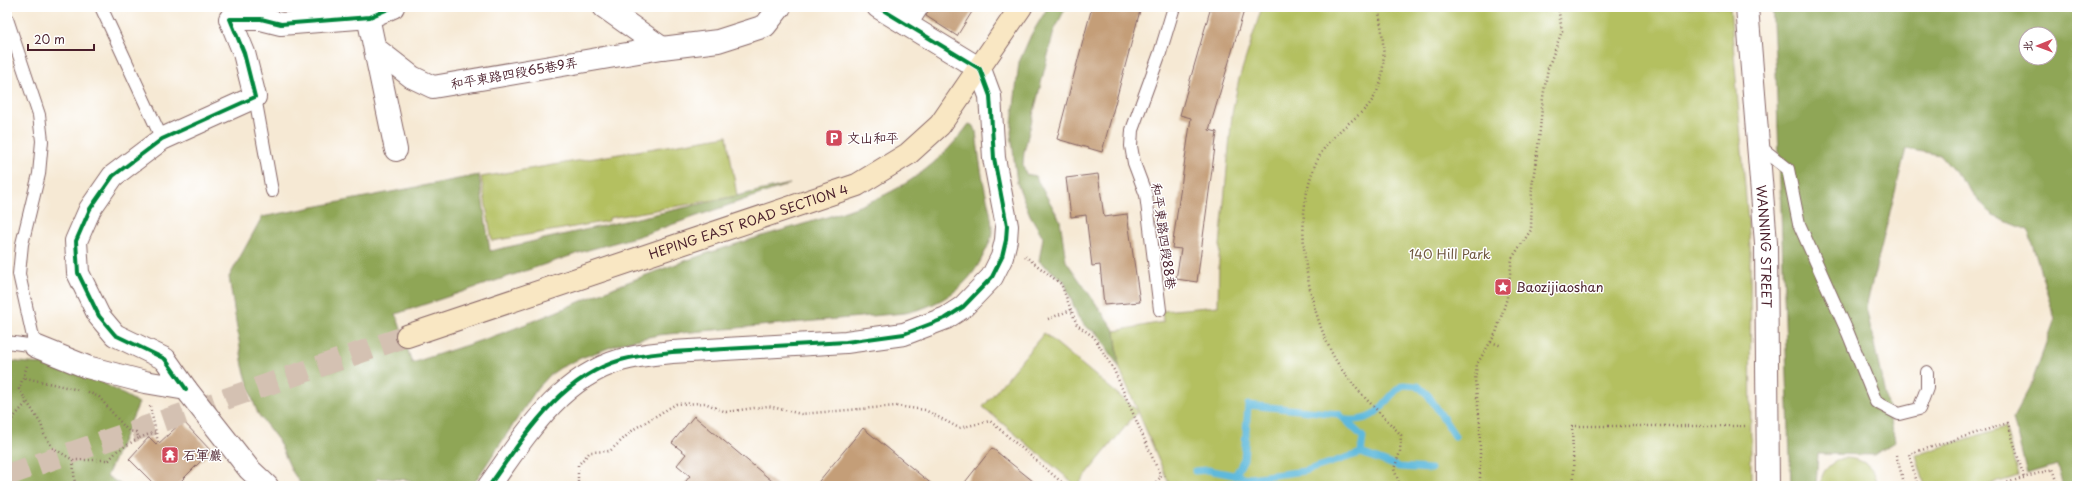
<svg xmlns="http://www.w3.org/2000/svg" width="2084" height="493" font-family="'Playpen Sans','LXGW WenKai TC',sans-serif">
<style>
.green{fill:#b4c061;stroke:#7f7046}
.forest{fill:#8fa657;stroke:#6c6241;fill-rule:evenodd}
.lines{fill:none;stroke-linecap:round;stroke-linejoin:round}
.stream{stroke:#5eb9dc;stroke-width:7}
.building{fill:#c49e78}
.secondary-tunnel{stroke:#d4c1b2;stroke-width:22;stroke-dasharray:22 11;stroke-linecap:butt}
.lane-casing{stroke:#866666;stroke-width:14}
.street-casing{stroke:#866666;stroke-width:24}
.secondary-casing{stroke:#866666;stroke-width:24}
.path{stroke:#866666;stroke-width:2.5;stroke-dasharray:1 3;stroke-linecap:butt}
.lane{stroke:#fff;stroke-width:12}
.street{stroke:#fff;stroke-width:22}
.secondary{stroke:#f9e7c3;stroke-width:22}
.cycleway-casing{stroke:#fff;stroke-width:6}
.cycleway{stroke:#00873e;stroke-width:4}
.labels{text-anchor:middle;stroke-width:3;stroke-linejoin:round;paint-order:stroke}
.street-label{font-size:13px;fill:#4a1f2b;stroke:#fff}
.poi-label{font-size:13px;fill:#4a1f2b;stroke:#fff;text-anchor:start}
.park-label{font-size:13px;fill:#6f573e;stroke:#fff}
</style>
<rect width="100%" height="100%" fill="#fff"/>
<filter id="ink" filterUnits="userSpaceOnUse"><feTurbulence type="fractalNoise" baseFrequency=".025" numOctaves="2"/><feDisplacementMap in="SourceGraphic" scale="8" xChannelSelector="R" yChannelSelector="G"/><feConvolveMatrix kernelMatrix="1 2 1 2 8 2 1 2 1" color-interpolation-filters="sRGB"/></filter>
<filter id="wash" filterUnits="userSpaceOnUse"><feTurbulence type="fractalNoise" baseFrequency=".012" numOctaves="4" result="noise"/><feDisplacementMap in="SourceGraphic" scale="16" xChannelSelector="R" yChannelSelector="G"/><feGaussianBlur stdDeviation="0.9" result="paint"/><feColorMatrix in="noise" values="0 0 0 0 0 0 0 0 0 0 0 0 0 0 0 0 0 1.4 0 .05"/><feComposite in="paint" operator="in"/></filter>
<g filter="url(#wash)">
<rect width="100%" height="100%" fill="#f6e9d4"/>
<g class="green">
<polygon points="1262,7 1730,7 1750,246 1751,486 1170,486 1119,367 1115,331 1163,322 1162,311 1218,306 1219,257 1232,114 1239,79"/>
<polygon points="727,136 737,196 609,218 609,221 492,241 481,177"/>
<polygon points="1044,333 1138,411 1077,486 983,407"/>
<polygon points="2005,427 2019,476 1985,486 1925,486 1916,455"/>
<path d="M 1843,458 C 1861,458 1877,466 1877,486 L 1821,486 C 1820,471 1830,463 1843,458 Z"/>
</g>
<g class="forest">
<polygon points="1048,7 1066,7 1054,31 1024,152 1023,165 1026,174 1035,176 1060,220 1066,261 1115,331 1119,367 1098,334 1086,327 1078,317 1064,281 1039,261 1043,237 1030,215 1017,183 1011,133 1019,62 1031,35"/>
<path d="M 1772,7 L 2044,7 L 2046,11 L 2058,7 L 2077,7 L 2077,486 L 2063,486 L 2057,465 L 2027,474 L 2013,418 L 2032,382 L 2055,319 L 2028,230 L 1993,216 L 1940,155 L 1906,149 L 1866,307 L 1895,441 L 1875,455 L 1818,454 L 1816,486 L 1791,486 L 1776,74 ZM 2026,34 L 2050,34 L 2050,58 L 2026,58 Z"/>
<path d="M 969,124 L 974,126 L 976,131 C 978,149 980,167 984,185 C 987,200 992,215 992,230 C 992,240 987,248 983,256 C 968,288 939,306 905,313 L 658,335 L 625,342 L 581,358 L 560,368 L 550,375 L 537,389 L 472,486 L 423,486 L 409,480 L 378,478 L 372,486 L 302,486 L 292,471 L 278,440 L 258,414 L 252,398 L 243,366 L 229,277 L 262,217 L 479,175 L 490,251 L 790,184 L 639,236 L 588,250 L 396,314 L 412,363 C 450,350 489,339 526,324 C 567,308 607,289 649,274 C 688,259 729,246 769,234 C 851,210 915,197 969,124 Z"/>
<polygon points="7,361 75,367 139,403 107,476 123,486 7,486"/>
</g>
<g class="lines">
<g class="stream">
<path d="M 1347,420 C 1382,422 1380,401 1403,385 L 1418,386 L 1428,395 L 1455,436"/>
<polyline points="1361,453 1399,467 1431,469"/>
<polyline points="1195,471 1208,470 1249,478 1305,471 1361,453 1363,437 1339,414 1248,405 1244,459 1235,476"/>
</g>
</g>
<g id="blocks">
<g class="building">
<polygon points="929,7 975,7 957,36 926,16"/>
<polygon points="1092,7 1141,7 1102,152 1057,139"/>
<polygon points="1211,7 1245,7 1209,130 1217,132 1197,282 1176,279 1181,249 1172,248 1191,118 1180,115"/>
<polygon points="1098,174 1104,217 1127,214 1140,302 1104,305 1100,265 1092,266 1086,215 1071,217 1066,178"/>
<polygon points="694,416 778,486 682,486 690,476 677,465 686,454 672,443"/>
<polygon points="183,421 211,451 176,486 156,486 129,459 149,437 157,445"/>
<polygon points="863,428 934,486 815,486"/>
<polygon points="992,448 1039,486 962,486"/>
</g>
</g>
</g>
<g filter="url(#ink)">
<use href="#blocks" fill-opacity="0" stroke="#866666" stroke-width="1"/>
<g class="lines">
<polyline class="secondary-tunnel" points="7,475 407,336"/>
<defs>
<g id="lane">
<polyline points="101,7 162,139"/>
<polyline points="7,19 39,115 42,141 39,174 22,244 19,274 35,346 7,342"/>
<polyline points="255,97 272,191"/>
<polyline points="1759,146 1788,169 1799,224 1848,333 1876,402 1899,414 1919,409 1927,388 1927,372"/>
<polyline points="1160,310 1146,195 1134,163 1131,146 1132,130 1160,53 1174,7"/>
</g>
<g id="street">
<polyline points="366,7 396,150"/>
<polyline points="604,7 662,48"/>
<path id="s1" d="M 1747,7 L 1766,243 L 1768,486"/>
<polyline points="906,24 917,7"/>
<polyline points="376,49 412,77 433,87 662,48 718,41 765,26 780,7"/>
<polyline points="35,346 87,367 145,382 186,389 249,469 267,486"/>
<polyline points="186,389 165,359 115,335 99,316 78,273 76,241 90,209 113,176 162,139 255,97 244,53 230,19 261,19 281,24 370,17 393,7"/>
<path d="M 489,486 C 524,437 559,378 621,360 C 638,355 655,354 672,352 L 846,342 L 904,334 L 946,318 L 963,307 L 992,277 L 1002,257 L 1006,240 L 1007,226 L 994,158 L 990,96 L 980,69 L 878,7"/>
</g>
<g id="secondary">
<path id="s2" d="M 407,336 L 857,185 L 908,154 L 940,125 L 1021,7"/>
</g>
</defs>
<use href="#lane" class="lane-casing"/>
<use href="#street" class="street-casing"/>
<use href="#secondary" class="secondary-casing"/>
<g class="path">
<path d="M 1378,7 C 1384,40 1391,85 1364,110 C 1349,124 1334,133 1323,150 C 1288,205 1305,302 1334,357 C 1350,386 1378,410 1401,435 L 1400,452 L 1394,469 L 1400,486"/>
<polyline points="1025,256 1061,284 1077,325 1094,337 1114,370 1161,477 1152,486"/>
<polyline points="1048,319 1071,310"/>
<polyline points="1491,342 1502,346"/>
<polyline points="27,366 19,389 41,424 44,434 53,448 73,460 109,460 117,451 139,438"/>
<polyline points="24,374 26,378 79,390"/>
<polyline points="88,392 99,397 128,431 136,432 139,438 155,432"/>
<polyline points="150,406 158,442"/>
<polyline points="7,425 27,402"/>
<polyline points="1896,455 1905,486"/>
<polyline points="73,460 75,486"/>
<polyline points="1161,477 1165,475"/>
<polyline points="578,486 578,465 590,452 610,451 634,429 676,404 705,403 726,412 768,406 801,414 896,406 925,410 959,428 990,421 1066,486"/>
<polyline points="1480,486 1480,424 1475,380 1477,364 1496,333 1507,298 1512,258 1531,230 1532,186 1539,140 1543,97 1548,68 1562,31 1558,7"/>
<polyline points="1574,486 1572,426 1745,426"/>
<polyline points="1918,486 1909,454 2008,423 2024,478"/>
<polyline points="1996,486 2053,469 2059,486"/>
</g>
<use href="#lane" class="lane"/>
<use href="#street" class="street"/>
<use href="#secondary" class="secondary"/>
<defs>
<g id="cycleway">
<polyline points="186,389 165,359 115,335 99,316 78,273 76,241 90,209 113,176 162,139 255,97 244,53 230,19 261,19 281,24 370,17 393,7"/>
<path d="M 489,486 C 524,437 559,378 621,360 C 638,355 655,354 672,352 L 846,342 L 904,334 L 946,318 L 963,307 L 992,277 L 1002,257 L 1006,240 L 1007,226 L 994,158 L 990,96 L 980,69 L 878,7"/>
</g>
</defs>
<use href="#cycleway" class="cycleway-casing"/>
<use href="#cycleway" class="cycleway"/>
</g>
</g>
<defs>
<symbol id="parking-square" viewBox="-11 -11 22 22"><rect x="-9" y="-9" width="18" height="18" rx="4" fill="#d1495b" stroke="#fff"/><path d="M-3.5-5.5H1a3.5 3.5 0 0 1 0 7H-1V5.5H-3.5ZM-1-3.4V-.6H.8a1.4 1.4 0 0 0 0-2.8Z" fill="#fff"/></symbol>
<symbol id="sight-square" viewBox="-11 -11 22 22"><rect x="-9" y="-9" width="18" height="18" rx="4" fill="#d1495b" stroke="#fff"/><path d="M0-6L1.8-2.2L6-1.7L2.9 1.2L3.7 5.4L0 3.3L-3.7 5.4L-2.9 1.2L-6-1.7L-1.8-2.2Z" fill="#fff"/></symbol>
<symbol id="temple-square" viewBox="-11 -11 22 22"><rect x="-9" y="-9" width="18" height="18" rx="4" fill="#d1495b" stroke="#fff"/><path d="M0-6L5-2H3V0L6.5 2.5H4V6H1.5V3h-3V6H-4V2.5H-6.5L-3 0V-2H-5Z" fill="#fff"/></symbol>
</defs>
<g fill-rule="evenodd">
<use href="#parking-square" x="824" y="128" width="20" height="20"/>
<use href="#sight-square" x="1493" y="277" width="20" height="20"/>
<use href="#temple-square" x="160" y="445" width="20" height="20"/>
</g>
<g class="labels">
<g class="street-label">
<text transform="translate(514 73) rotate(-10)" y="5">和平東路四段65巷9弄</text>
<text dy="5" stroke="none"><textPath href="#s2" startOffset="360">HEPING EAST ROAD SECTION 4</textPath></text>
<text transform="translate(1164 236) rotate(82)" y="5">和平東路四段88巷</text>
<text dy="5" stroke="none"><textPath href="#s1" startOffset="240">WANNING STREET</textPath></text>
</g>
<g class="poi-label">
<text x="847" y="143">文山和平</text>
<text x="1516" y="292">Baozijiaoshan</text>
<text x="183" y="460">石軍巖</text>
</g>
<g class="park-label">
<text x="1450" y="259">140 Hill Park</text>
</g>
</g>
<rect width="2084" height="493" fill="none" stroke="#fff" stroke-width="24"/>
<g transform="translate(2038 46) rotate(269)"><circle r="19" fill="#ffffff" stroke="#b7a5aa"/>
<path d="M0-3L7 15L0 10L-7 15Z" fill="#d1495b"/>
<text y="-6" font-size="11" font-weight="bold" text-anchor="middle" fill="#4a1f2b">北</text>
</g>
<path d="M28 44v6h66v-6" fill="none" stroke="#4a1f2b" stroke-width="2"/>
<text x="34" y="44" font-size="12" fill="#4a1f2b" stroke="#ffffff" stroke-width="3" paint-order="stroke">20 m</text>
</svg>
